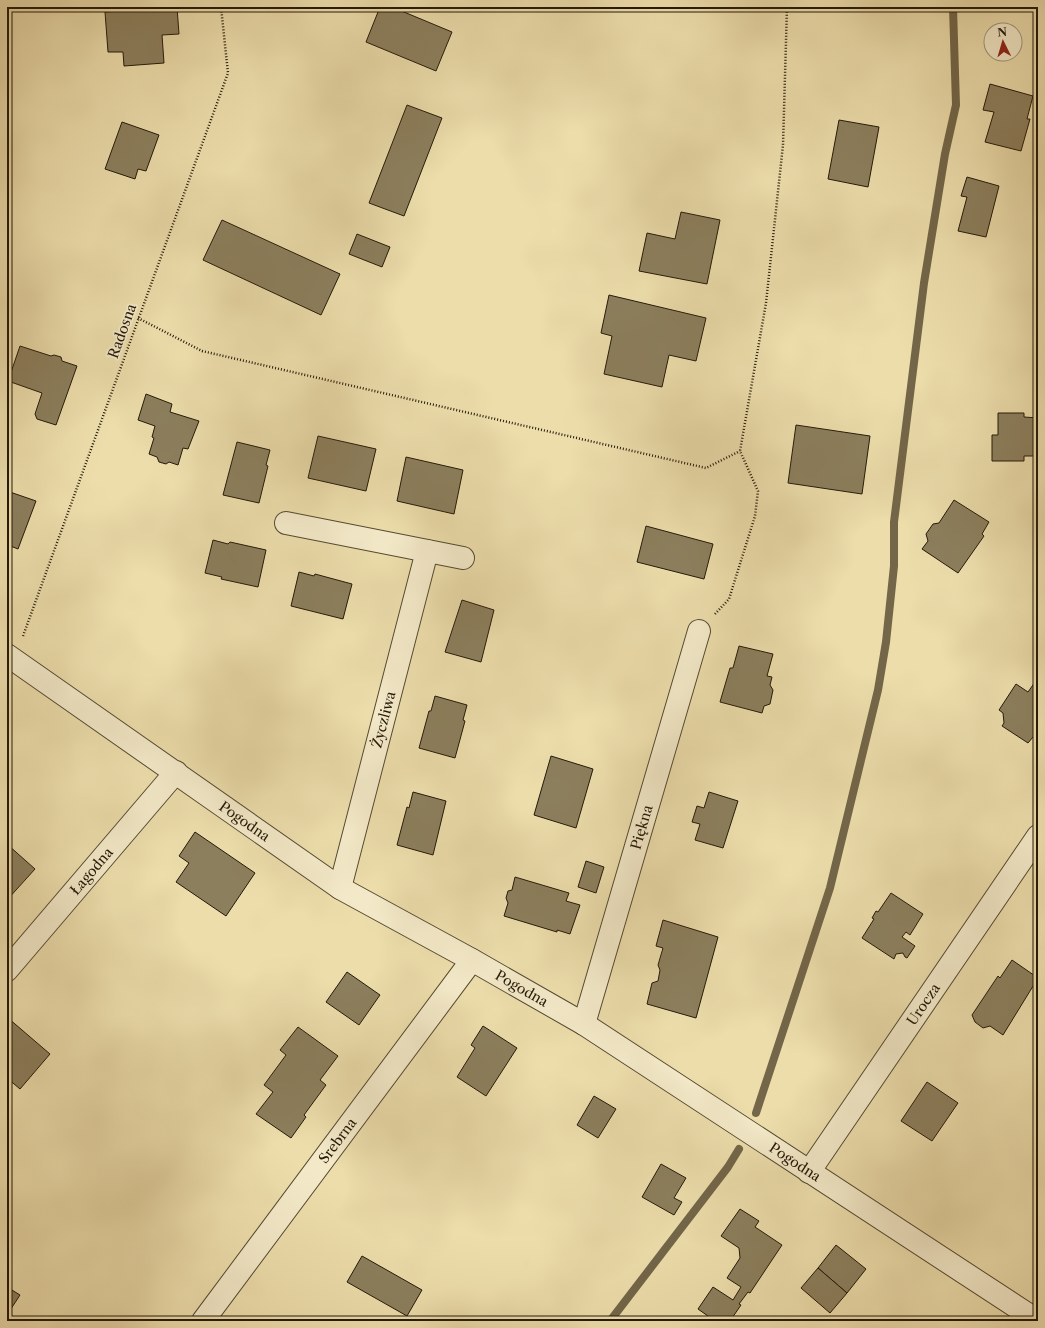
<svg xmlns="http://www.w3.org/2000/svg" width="1045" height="1328" font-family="'Libre Caslon Text',serif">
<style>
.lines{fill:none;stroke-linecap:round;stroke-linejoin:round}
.stream{stroke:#736649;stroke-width:8}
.building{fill:#8c7f5d;stroke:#241909}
.minor-casing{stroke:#564a32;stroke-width:24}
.path{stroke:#241909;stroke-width:2.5;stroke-dasharray:1 2;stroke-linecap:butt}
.minor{stroke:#f3e9c8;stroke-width:22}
.labels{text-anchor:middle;stroke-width:3.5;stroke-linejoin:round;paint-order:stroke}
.street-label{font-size:14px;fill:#241909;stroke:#f3e9c8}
</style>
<rect width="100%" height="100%" fill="#ecddab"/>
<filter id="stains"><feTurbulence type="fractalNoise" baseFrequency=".005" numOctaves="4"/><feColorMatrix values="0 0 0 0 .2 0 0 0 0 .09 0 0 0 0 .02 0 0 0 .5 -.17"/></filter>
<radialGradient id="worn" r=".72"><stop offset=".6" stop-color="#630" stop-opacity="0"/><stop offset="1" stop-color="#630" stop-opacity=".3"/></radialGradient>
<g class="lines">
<g class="stream">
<polyline points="756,1113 830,888 878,690 886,642 894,566 894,522 924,283 945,154 956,105 953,7"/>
<polyline points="610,1321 728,1167 739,1149"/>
</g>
</g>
<g class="building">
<polygon points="177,7 179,34 162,35 164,63 124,66 123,52 108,52 105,12"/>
<polygon points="380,7 392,7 452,32 436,71 366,42"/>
<polygon points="990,84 1033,96 1027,119 1030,119 1021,151 985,142 994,112 983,110"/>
<polygon points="407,105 442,118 404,216 369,203"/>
<polygon points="839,120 879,127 868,187 828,179"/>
<polygon points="122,122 159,135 146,171 138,169 135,179 105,169"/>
<polygon points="967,177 999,186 986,237 958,231 967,197 961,196"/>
<polygon points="681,212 720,220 707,284 639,271 647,233 675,239"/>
<polygon points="222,220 340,274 321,315 203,260"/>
<polygon points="357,234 390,247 382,267 349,254"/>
<polygon points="609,295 706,318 696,361 669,355 662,387 604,374 612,336 601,333"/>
<polygon points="20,346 51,356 54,355 61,357 62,361 77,366 56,425 37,419 35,414 42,393 8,381"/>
<polygon points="146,394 172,404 170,412 199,421 188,449 183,448 178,465 169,462 166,464 159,462 157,457 149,454 154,438 152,437 155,426 138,420"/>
<polygon points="998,413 1024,413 1024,417 1038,418 1038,456 1024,456 1024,461 992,461 992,435 998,435"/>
<polygon points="796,425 870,436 862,494 788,483"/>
<polygon points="318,436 376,449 366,491 308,478"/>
<polygon points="237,442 270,450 266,465 268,466 259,503 223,495"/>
<polygon points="406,457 463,470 454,514 397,501"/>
<polygon points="7,491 36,501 18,549 8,545 7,547"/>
<polygon points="954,500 989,522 982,534 984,536 958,573 922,549 928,541 926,534 933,524 939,523"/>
<polygon points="646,526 713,544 704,579 637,562"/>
<polygon points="213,540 228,544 230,542 266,550 258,587 221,579 222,577 205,573"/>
<polygon points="299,572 314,576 315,574 352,584 343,619 291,606"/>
<polygon points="462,600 494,610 481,662 445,652"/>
<polygon points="739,646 773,654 767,676 772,677 770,685 773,690 770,704 764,706 762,713 720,702 730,668 733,668"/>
<polygon points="1035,682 1038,684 1038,731 1028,743 1002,726 1004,723 1003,713 999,710 1016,684 1028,692"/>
<polygon points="435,696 467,705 463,720 465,721 455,758 419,748 429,711 431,711"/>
<polygon points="551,756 593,769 576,828 534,815"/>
<polygon points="413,792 446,801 433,855 397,845 407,807 409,808"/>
<polygon points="709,792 738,801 723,848 695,840 700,824 692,822 697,806 704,808"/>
<polygon points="195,832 255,873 226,916 176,882 189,863 179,856"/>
<polygon points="8,845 35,869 7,900 7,847"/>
<polygon points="586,861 604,867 596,893 578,887"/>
<polygon points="515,877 569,893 566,901 580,905 570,934 557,930 557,932 504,916 508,903 506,898 508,891 512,890"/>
<polygon points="891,893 923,914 910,935 906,932 902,937 915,946 907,958 905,957 903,953 896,954 894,959 862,938 874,919 872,918 876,911 878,912"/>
<polygon points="663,920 718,937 696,1018 647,1004 652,983 658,981 660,970 658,965 663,948 656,946"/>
<polygon points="1012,960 1038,978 1003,1035 990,1026 983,1028 975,1022 972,1015 998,976 1000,978"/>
<polygon points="347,972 380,995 359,1025 326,1002"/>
<polygon points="8,1018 50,1054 20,1089 7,1078"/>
<polygon points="483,1026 517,1048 486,1096 457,1077 475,1048 471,1045"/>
<polygon points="298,1027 338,1056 320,1080 326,1085 304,1115 306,1117 291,1138 256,1114 273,1092 264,1085 286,1055 280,1050"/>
<polygon points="927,1082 958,1103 932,1141 901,1121"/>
<polygon points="594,1096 616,1109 598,1138 577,1125"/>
<polygon points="661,1164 686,1178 674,1198 682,1202 674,1215 642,1197"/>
<polygon points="740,1209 759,1221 755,1227 782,1245 750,1293 748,1292 739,1304 741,1305 730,1321 715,1321 698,1309 713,1287 733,1300 741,1287 727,1278 740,1258 739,1248 721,1236"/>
<polygon points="836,1245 866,1269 847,1293 818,1268"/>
<polygon points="362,1256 422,1290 407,1316 347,1282"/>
<polygon points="818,1268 847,1293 830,1313 801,1288"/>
<polygon points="7,1287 20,1295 7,1315"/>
</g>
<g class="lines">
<defs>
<g id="minor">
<polyline points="286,523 463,558"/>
<path id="s1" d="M 7,655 L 340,888 L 472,960 L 584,1024 L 1038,1321"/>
<path id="s2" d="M 340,888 L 427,551"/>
<path id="s3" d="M 7,970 L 176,772"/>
<path id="s4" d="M 584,1024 L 699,631"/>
<path id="s5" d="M 809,1172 L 1038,836"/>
<path id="s6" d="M 203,1321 L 472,960"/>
</g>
</defs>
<use href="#minor" class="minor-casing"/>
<g class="path">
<polyline points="138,318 202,351 706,468 740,451"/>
<polyline points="715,614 729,599 755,516 758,491 740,451 766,303 783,145 787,7"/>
<polyline points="23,636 228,73 221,7"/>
</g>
<use href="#minor" class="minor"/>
</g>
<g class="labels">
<g class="street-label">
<text transform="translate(122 331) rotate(-70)" y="5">Radosna</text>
<text dy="5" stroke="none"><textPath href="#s2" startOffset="174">Życzliwa</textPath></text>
<text dy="5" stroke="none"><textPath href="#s1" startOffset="290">Pogodna</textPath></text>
<text dy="5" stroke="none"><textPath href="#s4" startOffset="205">Piękna</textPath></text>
<text dy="5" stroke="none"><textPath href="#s3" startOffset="130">Łagodna</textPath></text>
<text dy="5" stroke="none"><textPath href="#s1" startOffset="614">Pogodna</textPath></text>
<text dy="5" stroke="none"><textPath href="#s5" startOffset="203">Urocza</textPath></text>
<text dy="5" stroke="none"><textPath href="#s6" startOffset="225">Srebrna</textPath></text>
<text dy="5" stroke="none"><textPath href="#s1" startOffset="938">Pogodna</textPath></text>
</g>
</g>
<rect width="1045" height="1328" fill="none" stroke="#ecddab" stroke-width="24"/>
<rect x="8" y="8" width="1029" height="1312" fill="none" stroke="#241909" stroke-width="2"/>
<rect x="12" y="12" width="1021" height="1304" fill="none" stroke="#241909"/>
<g transform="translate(1003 42) rotate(355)"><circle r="19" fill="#f3e9c8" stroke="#a0967c"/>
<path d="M0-3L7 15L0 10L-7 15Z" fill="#8f2418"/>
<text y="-6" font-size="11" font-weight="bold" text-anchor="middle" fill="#241909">N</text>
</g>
<rect width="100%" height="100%" filter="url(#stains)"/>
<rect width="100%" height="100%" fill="url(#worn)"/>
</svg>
